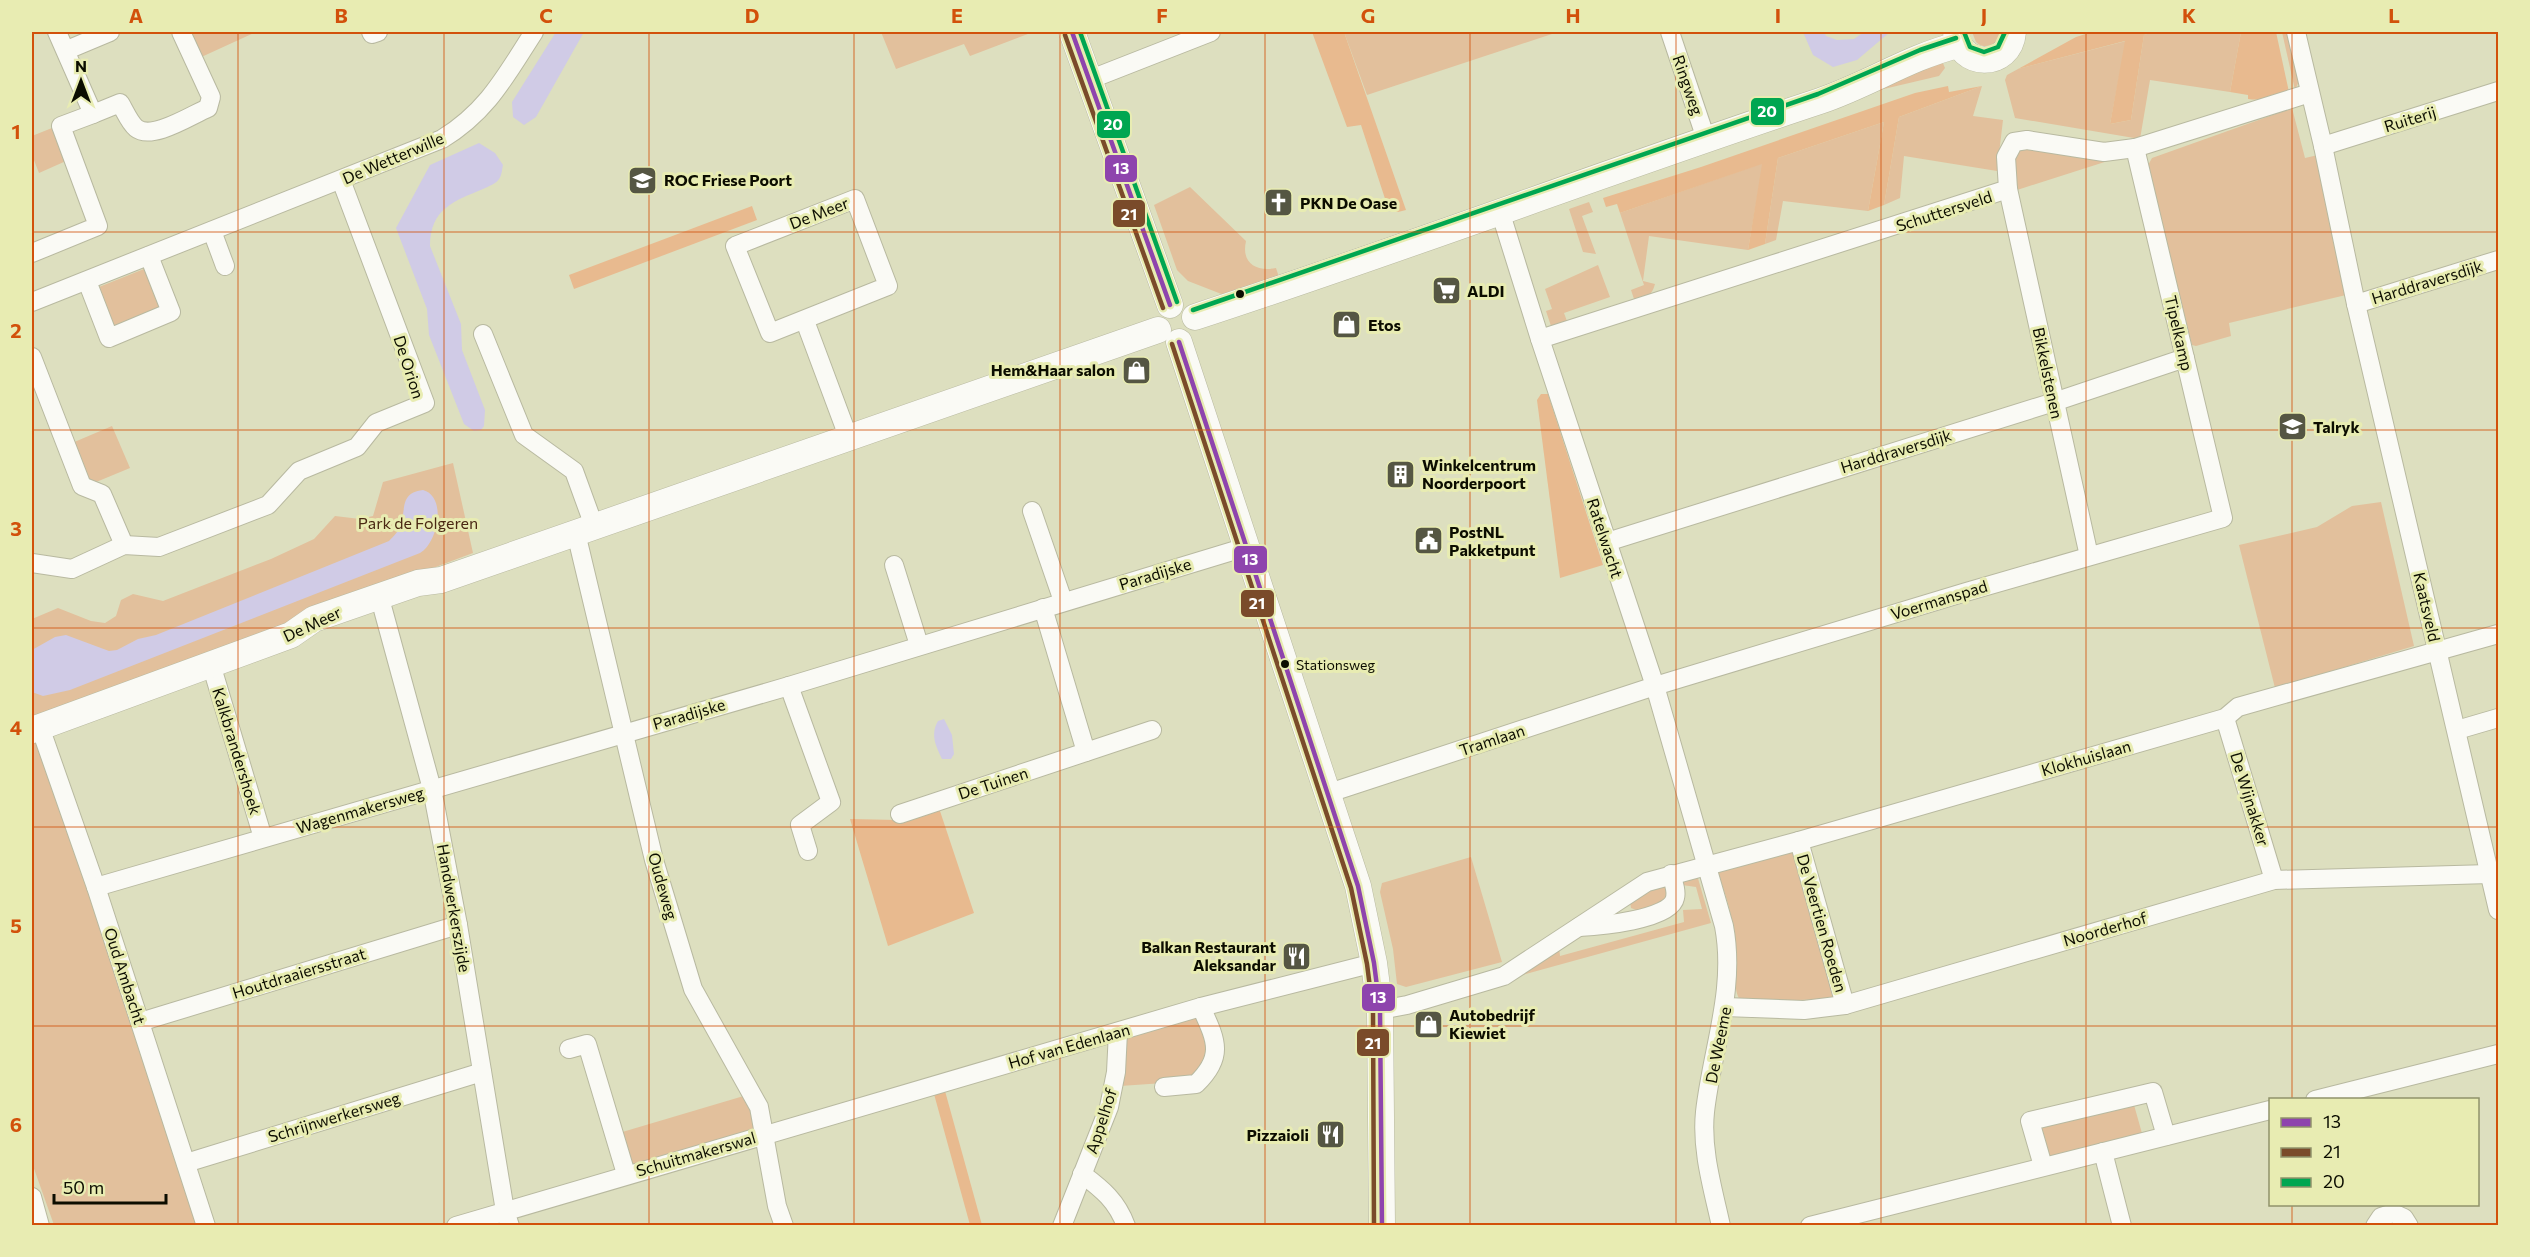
<svg xmlns="http://www.w3.org/2000/svg" width="2530" height="1257" font-family="Commissioner,sans-serif">
<style>
.green{fill:#e2c09c}
.forest{fill:#e8ba8f}
.water{fill:#d0cbe6}
.lines{fill:none;stroke-linecap:round;stroke-linejoin:round}
.street-casing{stroke:#b8b9a0;stroke-width:20}
.secondary-casing{stroke:#b8b9a0;stroke-width:27}
.street{stroke:#fafaf5;stroke-width:18}
.secondary{stroke:#fafaf5;stroke-width:26}
.bus-1-casing{stroke:#e8ecb2;stroke-width:9}
.bus-2-casing{stroke:#e8ecb2;stroke-width:9}
.bus-3-casing{stroke:#e8ecb2;stroke-width:9}
.bus-1{stroke:#8e44ad;stroke-width:4.5}
.bus-2{stroke:#7a4b2a;stroke-width:4.5}
.bus-3{stroke:#00a651;stroke-width:4.5}
.grid{fill:none;stroke:#d2510b;stroke-width:1.5;stroke-opacity:0.55}
.bus-dot{fill:#0c0d00;stroke:#e8ecb2;stroke-width:2}
.labels{text-anchor:middle;stroke-width:6;stroke-linejoin:round;paint-order:stroke}
.bus-label{font-size:14px;fill:#0c0d00;stroke:#e8ecb2;text-anchor:start}
.street-label{font-size:16px;fill:#0c0d00;stroke:#e8ecb2}
.poi-label{font-size:16px;font-weight:bold;fill:#0c0d00;stroke:#e8ecb2;text-anchor:start}
.park-label{font-size:16px;fill:#4a2813;stroke:#e8ecb2}
.line-badge{stroke:#e8ecb2;stroke-width:2}
.badge-label{font-size:16px;text-anchor:middle;font-weight:bold;fill:#fff}
.neatline{fill:none;stroke:#d2510b;stroke-width:2}
.grid-label{font-size:20px;text-anchor:middle;font-weight:bold;fill:#d2510b}
</style>
<rect width="100%" height="100%" fill="#dddfbf"/>
<g class="green">
<polygon points="186,32 256,32 197,59"/>
<polygon points="881,32 1033,32 970,56 964,44 896,69"/>
<polygon points="1344,32 1555,32 1555,33 1367,95"/>
<path d="M 1972,32 L 2001,32 L 1998,41 C 1990,46 1984,49 1976,42 Z"/>
<polygon points="2153,32 2241,32 2230,92 2150,80 2140,139 2015,118 2005,80 2007,75 2018,69 2126,41 2110,124 2131,120 2144,35"/>
<polygon points="2282,32 2290,32 2299,81 2295,90"/>
<polygon points="1942,61 1945,68 1939,76 1871,92"/>
<polygon points="1982,86 1973,116 2003,120 1997,171 1904,156 1900,198 1884,205 1899,117"/>
<polygon points="2292,108 2305,158 2318,155 2346,295 2229,323 2231,336 2196,346 2192,345 2147,167 2152,158"/>
<polygon points="1884,122 1868,211 1783,201 1776,240 1765,244 1778,158"/>
<polygon points="52,128 66,161 39,173 32,155 32,136"/>
<polygon points="2024,147 2114,159 2014,191 2014,152"/>
<path d="M 1763,163 L 1748,250 L 1649,236 L 1643,281 L 1655,284 C 1652,296 1646,297 1635,302 L 1631,290 L 1644,285 L 1620,213 Z"/>
<path d="M 1190,187 L 1246,241 C 1241,263 1256,272 1276,268 L 1279,277 L 1224,295 L 1188,281 L 1177,270 L 1154,205 Z"/>
<polygon points="1589,202 1593,212 1582,216 1596,254 1583,252 1569,209"/>
<polygon points="1598,265 1610,297 1564,313 1568,324 1552,329 1546,311 1552,309 1545,289"/>
<polygon points="149,267 165,310 111,331 94,289"/>
<polygon points="112,426 130,468 89,485 72,443"/>
<polygon points="453,463 473,553 32,718 32,619 58,608 91,621 105,623 116,616 121,600 133,594 163,601 271,559 314,539 335,516 360,519 373,516 383,482"/>
<polygon points="2381,502 2414,646 2275,688 2239,545 2317,527 2352,506"/>
<polygon points="40,736 203,1225 54,1225 32,1163 32,739"/>
<path d="M 1786,851 L 1792,853 L 1797,859 L 1835,992 L 1833,997 L 1827,999 L 1742,1002 C 1732,992 1737,975 1737,962 C 1736,931 1729,902 1718,874 L 1720,869 Z"/>
<polygon points="1471,857 1502,962 1406,987 1397,984 1393,949 1380,892 1382,883"/>
<polygon points="1697,875 1711,923 1515,977 1559,947 1560,956 1684,922 1683,910 1702,909 1696,887 1682,885 1681,881"/>
<polygon points="1667,883 1668,900 1639,911 1631,908 1630,901 1634,895"/>
<polygon points="1200,1013 1211,1050 1199,1074 1164,1083 1120,1086 1121,1036"/>
<polygon points="747,1095 759,1131 628,1167 619,1133"/>
<polygon points="2134,1105 2143,1137 2049,1158 2040,1127"/>
</g>
<g class="forest">
<polygon points="1312,32 1344,32 1406,210 1398,212 1389,211 1361,125 1347,127"/>
<polygon points="2092,32 2153,32 2144,35 2131,120 2110,124 2125,41 2018,69 2076,37"/>
<path d="M 2241,32 L 2276,32 L 2289,92 C 2275,97 2263,101 2248,99 L 2248,95 L 2230,92 Z"/>
<polygon points="1948,86 1949,92 1982,86 1899,117 1884,205 1868,211 1884,122 1778,158 1765,244 1748,250 1762,164 1620,213 1617,204 1606,207 1603,198 1701,167 1915,93"/>
<polygon points="752,206 757,220 574,289 569,275"/>
<polygon points="1541,394 1548,394 1603,565 1560,578 1537,400"/>
<polygon points="939,808 974,913 888,946 850,819 897,820"/>
<polygon points="945,1091 982,1225 970,1225 934,1094"/>
</g>
<g class="water">
<polygon points="556,32 584,32 536,117 524,125 513,117 512,102"/>
<polygon points="1803,32 1824,32 1826,36 1837,40 1854,39 1864,32 1890,32 1857,60 1833,67 1813,55"/>
<path d="M 479,143 L 495,153 L 503,165 C 502,169 502,175 499,179 C 496,184 489,186 483,189 C 454,201 430,209 430,246 L 461,324 L 462,350 L 485,410 L 484,426 L 481,430 L 474,431 L 464,424 L 429,335 L 427,309 L 396,228 L 430,165 Z"/>
<path d="M 423,490 C 448,497 437,544 420,553 L 70,690 L 43,696 L 32,692 L 32,650 L 55,637 L 66,635 L 109,651 L 117,650 L 138,639 L 156,635 L 389,541 C 394,536 399,531 401,524 C 406,508 400,493 423,490 Z"/>
<path d="M 944,719 L 952,735 L 954,754 L 951,759 L 942,759 C 936,746 930,735 938,721 Z"/>
</g>
<g class="lines">
<defs>
<g id="street">
<polyline points="371,32 372,34 378,32"/>
<polyline points="1670,32 1706,139"/>
<polyline points="2296,32 2323,146 2356,304 2498,910"/>
<polyline points="67,50 110,32"/>
<polyline points="1091,79 1211,32"/>
<path d="M 93,114 L 120,103 C 125,111 129,122 136,128 C 152,141 191,115 208,108 L 211,97 L 181,32"/>
<polyline points="2323,146 2498,91"/>
<polyline points="2008,189 2089,556"/>
<polygon points="855,199 888,286 770,333 735,246"/>
<path d="M 1500,211 L 1540,339 L 1655,686 L 1724,926 C 1736,990 1712,1049 1705,1112 C 1701,1150 1713,1189 1721,1226"/>
<polyline points="212,231 225,266"/>
<polyline points="32,253 98,226 61,126 93,114 57,32"/>
<polyline points="87,281 109,338 171,312 149,256"/>
<path d="M 32,302 L 442,139 C 488,111 506,75 534,32"/>
<polyline points="2356,304 2498,260"/>
<polyline points="805,321 849,439"/>
<polyline points="483,334 524,435 574,471 594,526"/>
<polyline points="1540,339 2008,189 2006,157 2014,142 2027,140 2104,152 2135,148 2310,93"/>
<polyline points="32,357 82,486 102,494 124,545"/>
<polyline points="1032,511 1063,601"/>
<polyline points="576,533 654,860 693,989 759,1107 777,1206 784,1226"/>
<polyline points="1607,542 2054,402 2185,358"/>
<polyline points="32,563 72,569 124,545 159,547 268,505 299,471 357,447 376,423 425,403 341,180"/>
<polyline points="894,565 919,645"/>
<polyline points="379,595 432,789 458,925 505,1211 510,1226"/>
<polyline points="1043,608 1086,752"/>
<polyline points="211,664 263,838"/>
<polyline points="789,686 831,802 800,825 808,851"/>
<polyline points="2225,718 2274,880"/>
<polyline points="40,727 96,887 206,1226"/>
<polyline points="2457,730 2498,718"/>
<polyline points="1329,793 1655,686 1966,592 2223,518 2135,148"/>
<polyline points="900,814 1152,730"/>
<polyline points="1799,841 1845,1005"/>
<polyline points="96,887 789,686 1246,547"/>
<path d="M 1579,927 C 1598,926 1671,920 1675,898 C 1677,891 1673,881 1671,874"/>
<polyline points="1725,1007 1804,1010 1845,1005 2274,880 2490,874"/>
<polyline points="1380,1010 1407,1005 1504,976 1647,882 1799,841 2225,718 2238,707 2498,634"/>
<polyline points="140,1022 458,925"/>
<polyline points="569,1049 587,1044 626,1174"/>
<path d="M 1164,1087 L 1196,1084 C 1225,1056 1216,1040 1201,1007"/>
<polyline points="2315,1100 2498,1054"/>
<polyline points="2103,1152 2122,1226"/>
<polyline points="186,1163 482,1072"/>
<polyline points="2043,1166 2030,1121 2153,1092 2166,1136"/>
<path d="M 1082,1174 C 1102,1189 1117,1201 1126,1226"/>
<polyline points="32,1197 40,1226"/>
<polyline points="456,1226 1201,1007 1374,963"/>
<polyline points="1062,1226 1109,1107 1116,1072 1118,1032"/>
<polyline points="1810,1226 2270,1110"/>
<polyline points="2375,1226 2381,1217 2393,1213 2404,1218 2409,1226"/>
</g>
<g id="secondary">
<polyline points="1072,32 1170,305"/>
<path d="M 1956,32 C 1958,68 2010,70 2013,32"/>
<path d="M 1195,317 C 1404,249 1611,170 1820,101 C 1868,85 1909,57 1958,45"/>
<polyline points="1179,342 1358,886 1374,963 1380,1010 1382,1226"/>
<polyline points="32,730 291,635 314,619 418,583 441,580 1158,330"/>
</g>
</defs>
<use href="#street" class="street-casing"/>
<use href="#secondary" class="secondary-casing"/>
<use href="#street" class="street"/>
<use href="#secondary" class="secondary"/>
<defs>
<g id="bus-1">
<polyline points="1072,32 1170,305"/>
<polyline points="1179,342 1358,886 1374,963 1380,1010 1382,1226"/>
</g>
<g id="bus-2">
<polyline points="1065,35 1163,308"/>
<polyline points="1172,344 1351,888 1367,964 1373,1011 1374,1226"/>
</g>
<g id="bus-3">
<polyline points="1080,32 1177,302"/>
<polyline points="1964,32 1970,47 1984,52 1998,47 2005,32"/>
<polyline points="1193,310 1818,94 1920,50 1956,38"/>
</g>
</defs>
<use href="#bus-1" class="bus-1-casing"/>
<use href="#bus-2" class="bus-2-casing"/>
<use href="#bus-3" class="bus-3-casing"/>
<use href="#bus-1" class="bus-1"/>
<use href="#bus-2" class="bus-2"/>
<use href="#bus-3" class="bus-3"/>
</g>
<path class="grid" d="M 238,32 L 238,1226M 444,32 L 444,1226M 649,32 L 649,1226M 854,32 L 854,1226M 1060,32 L 1060,1226M 1265,32 L 1265,1226M 1470,32 L 1470,1226M 1676,32 L 1676,1226M 1881,32 L 1881,1226M 2086,32 L 2086,1226M 2292,32 L 2292,1100M 32,232 L 2498,232M 32,430 L 2498,430M 32,628 L 2498,628M 32,827 L 2498,827M 32,1026 L 2498,1026M 2292,1204 L 2292,1226"/>
<defs>
<symbol id="university-square" viewBox="-11 -11 22 22"><rect x="-9" y="-9" width="18" height="18" rx="4" fill="#555643" stroke="#e8ecb2"/><path d="M0-5L7-2L0 1L-7-2ZM-4 1L0 2.5L4 1V4Q0 6-4 4Z" fill="#fff"/></symbol>
<symbol id="church-square" viewBox="-11 -11 22 22"><rect x="-9" y="-9" width="18" height="18" rx="4" fill="#555643" stroke="#e8ecb2"/><path d="M-1.2-6h2.4v3.5h3.3v2.4h-3.3V6h-2.4V-.1h-3.3v-2.4h3.3Z" fill="#fff"/></symbol>
<symbol id="supermarket-square" viewBox="-11 -11 22 22"><rect x="-9" y="-9" width="18" height="18" rx="4" fill="#555643" stroke="#e8ecb2"/><path d="M-6-5.5h2.5l.6 2H6L4.5 2H-2.5L-4.4-4H-6ZM-1.5 3.2a1.3 1.3 0 1 0 .1 0ZM3 3.2a1.3 1.3 0 1 0 .1 0Z" fill="#fff"/></symbol>
<symbol id="shop-square" viewBox="-11 -11 22 22"><rect x="-9" y="-9" width="18" height="18" rx="4" fill="#555643" stroke="#e8ecb2"/><path d="M-5-2.5h2.3a2.7 3.5 0 0 1 5.4 0H5L5.5 6h-11ZM-1.5-2.5h3a1.5 2.3 0 0 0-3 0Z" fill="#fff"/></symbol>
<symbol id="school-square" viewBox="-11 -11 22 22"><rect x="-9" y="-9" width="18" height="18" rx="4" fill="#555643" stroke="#e8ecb2"/><path d="M0-5L7-2L0 1L-7-2ZM-4 1L0 2.5L4 1V4Q0 6-4 4Z" fill="#fff"/></symbol>
<symbol id="building-square" viewBox="-11 -11 22 22"><rect x="-9" y="-9" width="18" height="18" rx="4" fill="#555643" stroke="#e8ecb2"/><path d="M-4-6H4V6H1V3H-1V6H-4ZM-2.5-4.3h1.7v1.8h-1.7ZM.8-4.3h1.7v1.8H.8ZM-2.5-1h1.7V.8h-1.7ZM.8-1h1.7V.8H.8Z" fill="#fff"/></symbol>
<symbol id="civic-square" viewBox="-11 -11 22 22"><rect x="-9" y="-9" width="18" height="18" rx="4" fill="#555643" stroke="#e8ecb2"/><path d="M-.6-6.5H3V-4.5H.6V-3L4-1V1h2V6H-6V1h2V-1L-.6-3ZM-1.2 2.5V6h2.4V2.5Z" fill="#fff"/></symbol>
<symbol id="restaurant-square" viewBox="-11 -11 22 22"><rect x="-9" y="-9" width="18" height="18" rx="4" fill="#555643" stroke="#e8ecb2"/><path d="M-5-6h1v4h1v-4h1v4h1v-4h1v5L-1.5 .5V6h-2V.5L-5-1ZM5-6V6H3V1.5H1.5Q1.5-4 5-6Z" fill="#fff"/></symbol>
</defs>
<g fill-rule="evenodd">
<use href="#university-square" x="626" y="164" width="33" height="33"/>
<use href="#church-square" x="1262" y="186" width="33" height="33"/>
<use href="#supermarket-square" x="1430" y="274" width="33" height="33"/>
<use href="#shop-square" x="1330" y="308" width="33" height="33"/>
<use href="#shop-square" x="1120" y="354" width="33" height="33"/>
<use href="#school-square" x="2276" y="410" width="33" height="33"/>
<use href="#building-square" x="1384" y="458" width="33" height="33"/>
<use href="#civic-square" x="1412" y="524" width="33" height="33"/>
<use href="#restaurant-square" x="1280" y="940" width="33" height="33"/>
<use href="#shop-square" x="1412" y="1008" width="33" height="33"/>
<use href="#restaurant-square" x="1314" y="1118" width="33" height="33"/>
</g>
<g class="bus-dot">
<circle cx="1240" cy="294" r="5"/>
<circle cx="1285" cy="664" r="5"/>
</g>
<g class="labels">
<g class="bus-label">
<text x="1296" y="670">Stationsweg</text>
</g>
<g class="street-label">
<text transform="translate(1688 85) rotate(71)" y="6">Ringweg</text>
<text transform="translate(2410 119) rotate(-17)" y="6">Ruiterij</text>
<text transform="translate(393 158) rotate(-23)" y="6">De Wetterwille</text>
<text transform="translate(1944 211) rotate(-18)" y="6">Schuttersveld</text>
<text transform="translate(819 213) rotate(-21)" y="6">De Meer</text>
<text transform="translate(2427 282) rotate(-17)" y="6">Harddraversdijk</text>
<text transform="translate(2179 333) rotate(77)" y="6">Tipelkamp</text>
<text transform="translate(409 367) rotate(72)" y="6">De Orion</text>
<text transform="translate(2048 373) rotate(78)" y="6">Bikkelstenen</text>
<text transform="translate(1896 451) rotate(-17)" y="6">Harddraversdijk</text>
<text transform="translate(1605 538) rotate(72)" y="6">Ratelwacht</text>
<text transform="translate(1155 574) rotate(-17)" y="6">Paradijske</text>
<text transform="translate(1939 600) rotate(-17)" y="6">Voermanspad</text>
<text transform="translate(2427 607) rotate(77)" y="6">Kaatsveld</text>
<text transform="translate(312 624) rotate(-25)" y="6">De Meer</text>
<text transform="translate(689 714) rotate(-16)" y="6">Paradijske</text>
<text transform="translate(1492 740) rotate(-18)" y="6">Tramlaan</text>
<text transform="translate(237 751) rotate(73)" y="6">Kalkbrandershoek</text>
<text transform="translate(2086 758) rotate(-16)" y="6">Klokhuislaan</text>
<text transform="translate(993 783) rotate(-18)" y="6">De Tuinen</text>
<text transform="translate(2250 799) rotate(73)" y="6">De Wijnakker</text>
<text transform="translate(360 810) rotate(-16)" y="6">Wagenmakersweg</text>
<text transform="translate(663 886) rotate(74)" y="6">Oudeweg</text>
<text transform="translate(454 908) rotate(80)" y="6">Handwerkerszijde</text>
<text transform="translate(1822 923) rotate(74)" y="6">De Veertien Roeden</text>
<text transform="translate(2105 929) rotate(-16)" y="6">Noorderhof</text>
<text transform="translate(299 973) rotate(-17)" y="6">Houtdraaiersstraat</text>
<text transform="translate(125 976) rotate(72)" y="6">Oud Ambacht</text>
<text transform="translate(1718 1045) rotate(-79)" y="6">De Weeme</text>
<text transform="translate(1069 1046) rotate(-16)" y="6">Hof van Edenlaan</text>
<text transform="translate(334 1117) rotate(-17)" y="6">Schrijnwerkersweg</text>
<text transform="translate(1101 1121) rotate(-72)" y="6">Appelhof</text>
<text transform="translate(696 1154) rotate(-16)" y="6">Schuitmakerswal</text>
</g>
<g class="poi-label">
<text x="664" y="186">ROC Friese Poort</text>
<text x="1300" y="209">PKN De Oase</text>
<text x="1467" y="297">ALDI</text>
<text x="1368" y="331">Etos</text>
<text x="1115" y="376" text-anchor="end">Hem&amp;Haar salon</text>
<text x="2313" y="433">Talryk</text>
<text x="1422" y="471">Winkelcentrum<tspan x="1422" dy="18">Noorderpoort</tspan></text>
<text x="1449" y="538">PostNL<tspan x="1449" dy="18">Pakketpunt</tspan></text>
<text x="1276" y="953" text-anchor="end">Balkan Restaurant<tspan x="1276" dy="18">Aleksandar</tspan></text>
<text x="1449" y="1021">Autobedrijf<tspan x="1449" dy="18">Kiewiet</tspan></text>
<text x="1309" y="1141" text-anchor="end">Pizzaioli</text>
</g>
<g class="park-label">
<text x="418" y="529">Park de Folgeren</text>
</g>
</g>
<g class="line-badge">
<rect x="1750" y="97" width="35" height="29" rx="6" fill="#00a651"/>
<rect x="1096" y="110" width="35" height="29" rx="6" fill="#00a651"/>
<rect x="1104" y="154" width="34" height="29" rx="6" fill="#8e44ad"/>
<rect x="1112" y="199" width="34" height="29" rx="6" fill="#7a4b2a"/>
<rect x="1233" y="545" width="35" height="29" rx="6" fill="#8e44ad"/>
<rect x="1240" y="589" width="35" height="29" rx="6" fill="#7a4b2a"/>
<rect x="1361" y="983" width="35" height="29" rx="6" fill="#8e44ad"/>
<rect x="1356" y="1028" width="34" height="29" rx="6" fill="#7a4b2a"/>
</g>
<g class="badge-label">
<text x="1767" y="117">20</text>
<text x="1113" y="130">20</text>
<text x="1121" y="174">13</text>
<text x="1129" y="220">21</text>
<text x="1250" y="565">13</text>
<text x="1257" y="609">21</text>
<text x="1378" y="1003">13</text>
<text x="1373" y="1049">21</text>
</g>
<rect width="2530" height="1257" fill="none" stroke="#e8ecb2" stroke-width="66"/>
<rect x="2269" y="1098" width="210" height="108" fill="#e8ecb2" stroke="#90936b" stroke-width="1.5"/>
<rect x="2281" y="1118" width="30" height="9" fill="#8e44ad" stroke="#90936b" stroke-width="1.5"/>
<text x="2323" y="1128" font-size="18" fill="#0c0d00">13</text>
<rect x="2281" y="1148" width="30" height="9" fill="#7a4b2a" stroke="#90936b" stroke-width="1.5"/>
<text x="2323" y="1158" font-size="18" fill="#0c0d00">21</text>
<rect x="2281" y="1178" width="30" height="9" fill="#00a651" stroke="#90936b" stroke-width="1.5"/>
<text x="2323" y="1188" font-size="18" fill="#0c0d00">20</text>
<g transform="translate(81 81)" stroke="#e8ecb2" stroke-width="4.5" paint-order="stroke">
<path d="M0-4.5L10 22L0 15L-10 22Z" fill="#0c0d00"/>
<text y="-9" font-size="16" font-weight="bold" text-anchor="middle" fill="#0c0d00">N</text>
</g>
<path d="M54 1194v9h112v-9" fill="none" stroke="#0c0d00" stroke-width="3"/>
<text x="63" y="1194" font-size="18" fill="#0c0d00" stroke="#e8ecb2" stroke-width="4.5" paint-order="stroke">50 m</text>
<rect x="33" y="33" width="2464" height="1191" class="neatline"/>
<g class="grid-label">
<text x="136" y="23">A</text>
<text x="341" y="23">B</text>
<text x="546" y="23">C</text>
<text x="752" y="23">D</text>
<text x="957" y="23">E</text>
<text x="1162" y="23">F</text>
<text x="1368" y="23">G</text>
<text x="1573" y="23">H</text>
<text x="1778" y="23">I</text>
<text x="1984" y="23">J</text>
<text x="2189" y="23">K</text>
<text x="2394" y="23">L</text>
<text x="16" y="139">1</text>
<text x="16" y="338">2</text>
<text x="16" y="536">3</text>
<text x="16" y="735">4</text>
<text x="16" y="933">5</text>
<text x="16" y="1132">6</text>
</g>
</svg>
